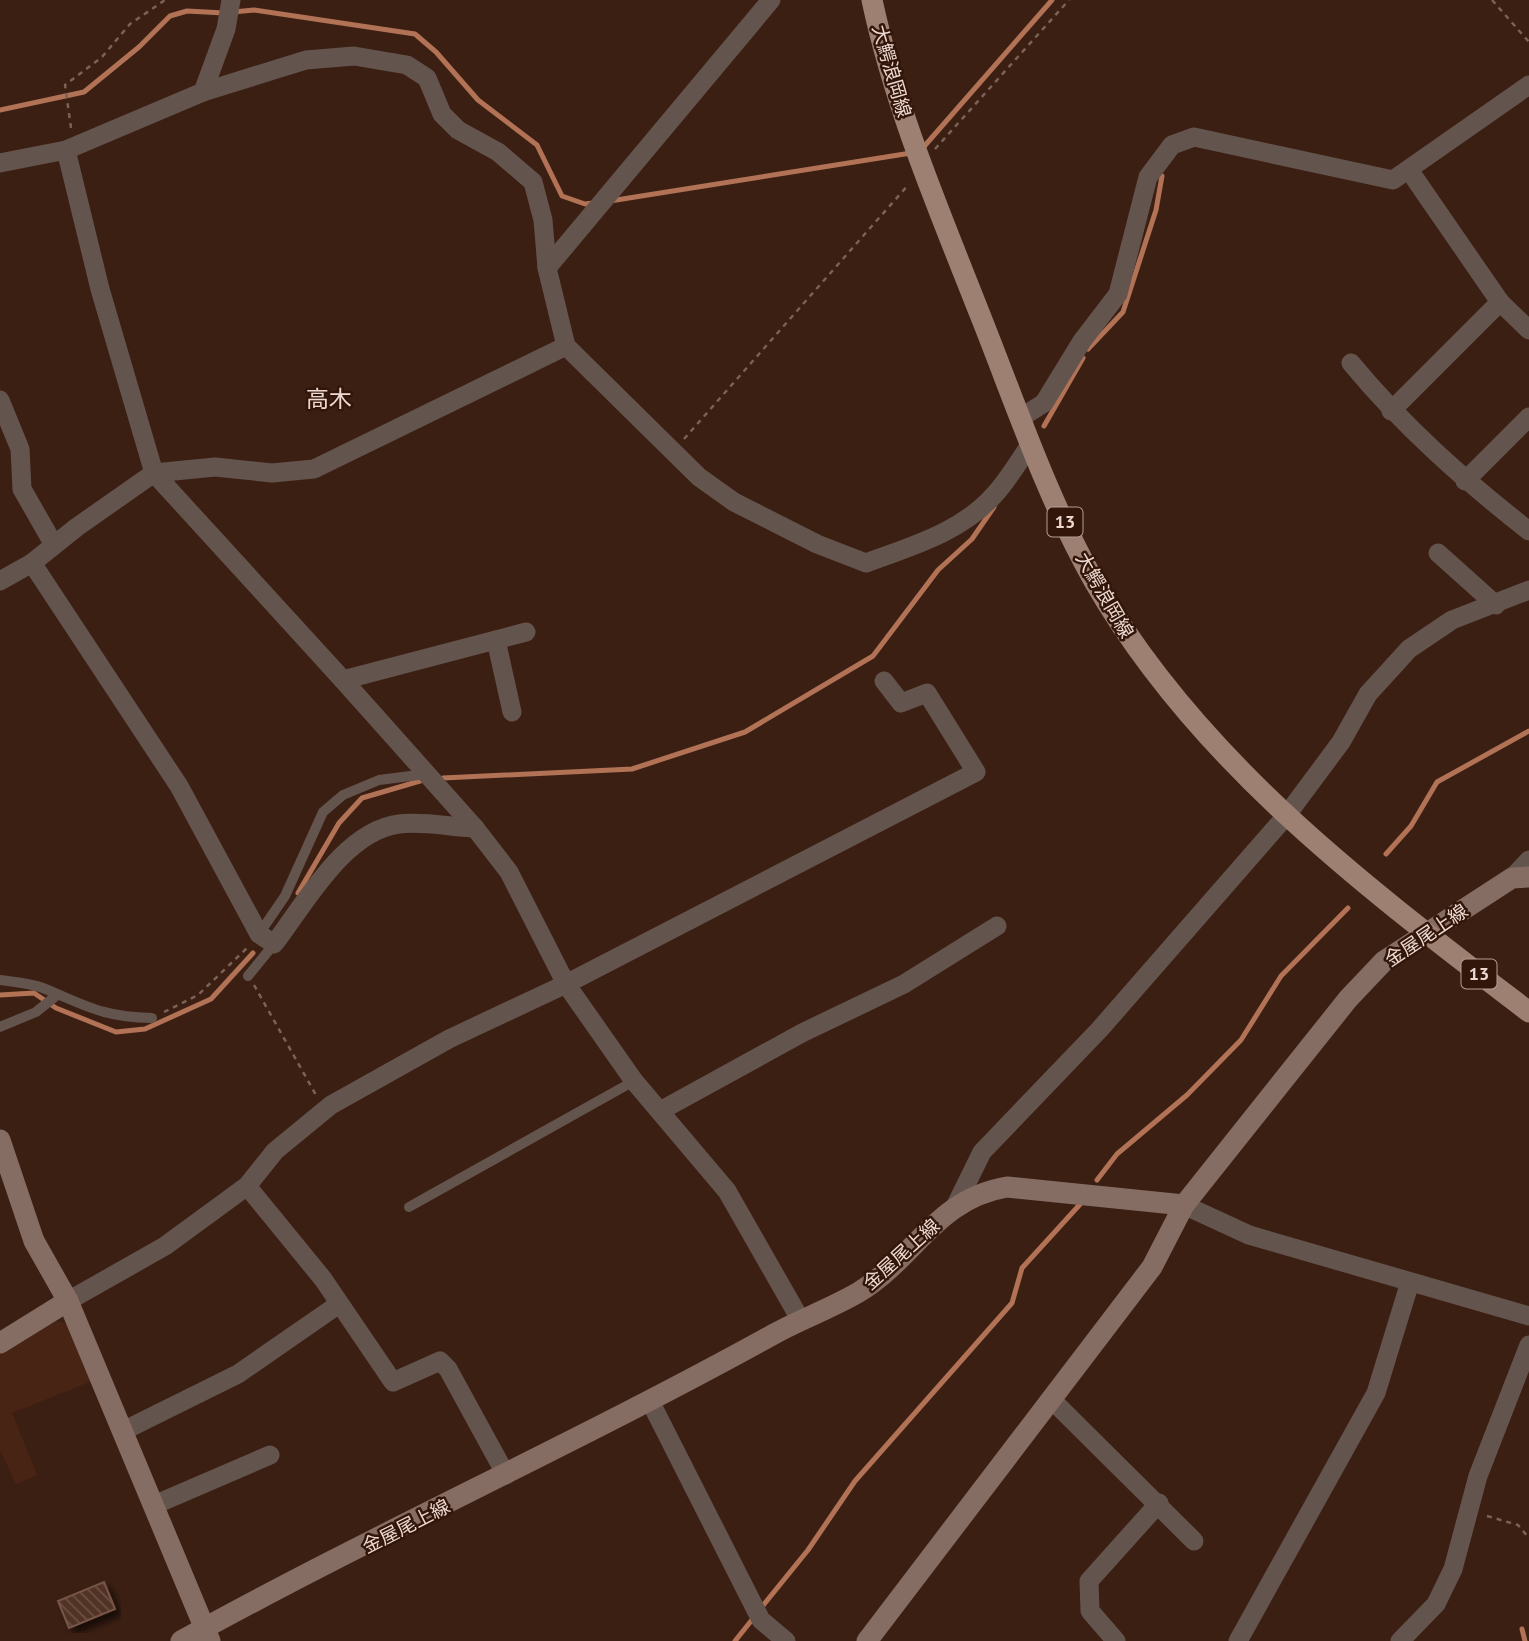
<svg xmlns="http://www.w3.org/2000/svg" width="1529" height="1641" font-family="'PT Sans','Noto Sans JP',sans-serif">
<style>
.built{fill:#482415}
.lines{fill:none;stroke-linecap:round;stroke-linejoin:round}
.stream{stroke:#b27256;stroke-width:5}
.building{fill:url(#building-back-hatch);stroke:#765447;stroke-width:2;filter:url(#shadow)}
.path{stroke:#7b6257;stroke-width:2.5;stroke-dasharray:5 5;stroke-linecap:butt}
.lane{stroke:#64544e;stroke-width:10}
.street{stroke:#64544e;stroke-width:19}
.secondary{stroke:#856d63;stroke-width:21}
.primary{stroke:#9e8073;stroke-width:21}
.labels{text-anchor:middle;stroke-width:5;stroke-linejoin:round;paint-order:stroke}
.shield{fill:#32160a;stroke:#b59e95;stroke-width:2}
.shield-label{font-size:18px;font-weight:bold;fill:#edd9d1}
.street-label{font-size:19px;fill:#edd9d1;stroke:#32160a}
.quarter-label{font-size:23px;fill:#edd9d1;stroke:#32160a}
</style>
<defs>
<pattern id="building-back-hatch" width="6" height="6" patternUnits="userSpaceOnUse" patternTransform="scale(1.75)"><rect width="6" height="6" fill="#523326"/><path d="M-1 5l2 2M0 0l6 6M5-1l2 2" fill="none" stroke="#6b5044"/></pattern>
<filter id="shadow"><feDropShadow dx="6" dy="6" stdDeviation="3.5" flood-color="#0009"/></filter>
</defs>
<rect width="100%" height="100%" fill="#3c1f13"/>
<polygon class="built" points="56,1321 68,1324 92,1381 12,1413 37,1475 16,1484 0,1450 0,1353"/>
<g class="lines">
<g class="stream">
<polyline points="233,12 254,10 415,34 436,52 478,100 537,145 562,196 585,204 593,203"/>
<polyline points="0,110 84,92 139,47 170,16 187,11 224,13"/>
<polyline points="921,150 1052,0"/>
<polyline points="610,201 911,153"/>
<polyline points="1088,349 1123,312 1156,210 1162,176"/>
<polyline points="1044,426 1083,358"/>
<polyline points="443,778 632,769 745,732 873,656 938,570 972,539 994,507"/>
<polyline points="1386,854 1411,826 1437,782 1529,731"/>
<polyline points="298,893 339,823 362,798 420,781"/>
<polyline points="0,995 34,993 56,1008 116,1032 145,1029 211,999 253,953"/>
<polyline points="1097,1180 1117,1154 1187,1095 1241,1040 1281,976 1348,908"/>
<polyline points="761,1608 808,1550 855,1481 1012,1303 1022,1268 1083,1201"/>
<polyline points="1522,1629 1525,1641"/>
<polyline points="735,1641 755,1616"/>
</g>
</g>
<polygon class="building" points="104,1582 115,1609 69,1628 58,1601"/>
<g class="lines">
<g class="path">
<polyline points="1492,0 1529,42"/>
<polyline points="71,128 65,85 102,57 130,24 165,0"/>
<polyline points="935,149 1069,0"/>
<polyline points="684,439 909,184"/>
<polyline points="254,985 316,1095"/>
<polyline points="164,1012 198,995 247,948"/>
<polyline points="1487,1516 1518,1525 1529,1538"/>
</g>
<g class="lane">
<polyline points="259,934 285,896 323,812 343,795 379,780 426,774"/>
<polyline points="248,976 274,944"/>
<path d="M 0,980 C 14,982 30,983 43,988 C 87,1006 102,1017 152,1018"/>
<polyline points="0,1027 36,1012 57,995"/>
<polyline points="409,1207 634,1081"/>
</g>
<g class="street">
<path d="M 771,0 L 547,268 L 566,346 L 699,477 L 734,502 L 817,544 L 866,563 C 912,546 962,532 995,494 C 1008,480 1019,461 1030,445"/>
<polyline points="203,92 226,29 231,0"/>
<polyline points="66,150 100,289 154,473 343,680 475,828 509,872 566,984 634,1081 727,1191 800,1319"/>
<polyline points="0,163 66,150 203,92 306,60 354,56 407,65 427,78 442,114 458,130 498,152 533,182 543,220 547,268"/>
<polyline points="1409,170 1500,302 1529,330"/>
<path d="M 1351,363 C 1404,427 1464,480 1529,531"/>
<polyline points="0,400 20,449 22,489 54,545"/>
<polyline points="1391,411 1500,302"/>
<polyline points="1022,417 1044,403 1082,341 1118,294 1148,177 1172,145 1194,137 1393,180 1529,85"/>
<polyline points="1465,481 1529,417"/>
<polyline points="1438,553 1496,605"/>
<path d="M 32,563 L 179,786 L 259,934 L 274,944 C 305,904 344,831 399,824 C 423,821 451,827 475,828"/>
<polyline points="0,581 32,563 77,527 154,473 215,467 272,473 314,469 566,346"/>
<polyline points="496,640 512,712"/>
<polyline points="343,680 526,632"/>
<polyline points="1512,878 1529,860"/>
<polyline points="660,1111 802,1033 904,984 997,926"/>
<polyline points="247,1186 323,1279 393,1382 440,1361 448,1369 506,1475"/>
<polyline points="956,1205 982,1152 1100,1029 1286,816 1341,742 1368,694 1409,649 1452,620 1529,590"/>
<polyline points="1184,1205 1249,1235 1529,1316"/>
<polyline points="68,1301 165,1246 247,1186 275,1151 331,1105 449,1039 566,984 976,772 927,693 901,703 884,681"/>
<polyline points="1051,1399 1194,1541"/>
<polyline points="651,1403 761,1620 786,1641"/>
<polyline points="123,1431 238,1374 339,1304"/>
<polyline points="154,1505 270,1455"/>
<polyline points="1116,1641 1090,1611 1089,1581 1159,1503"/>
<polyline points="1238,1641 1376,1393 1410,1282"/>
<polyline points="1400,1641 1436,1604 1453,1569 1478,1476 1529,1345"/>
</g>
<g class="secondary">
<polyline points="0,1140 34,1241 68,1301 210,1641"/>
<polyline points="0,1343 68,1301"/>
<path d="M 181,1641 C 376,1533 579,1442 774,1334 C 801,1319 832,1308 859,1292 C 916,1257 936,1199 1007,1187 L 1184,1205"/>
<polyline points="867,1641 1152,1267 1184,1205 1348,999 1384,961 1512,878 1529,877"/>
</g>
<path class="primary" d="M 872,0 C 895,108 939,210 979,312 C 1015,402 1046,496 1094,581 C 1198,762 1367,888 1529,1012"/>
</g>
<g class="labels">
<g class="shield">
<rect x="1047.5" y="507.5" width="35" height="29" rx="5"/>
<rect x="1461.5" y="959.5" width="35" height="29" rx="5"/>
</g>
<g class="shield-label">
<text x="1065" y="528">13</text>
<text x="1479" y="980">13</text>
</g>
<g class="street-label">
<text transform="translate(892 71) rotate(74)" y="7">大鰐浪岡線</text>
<text transform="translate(1105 595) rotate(60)" y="7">大鰐浪岡線</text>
<text transform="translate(1426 935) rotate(-34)" y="7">金屋尾上線</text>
<text transform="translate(901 1254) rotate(-42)" y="7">金屋尾上線</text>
<text transform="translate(406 1526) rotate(-27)" y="7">金屋尾上線</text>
</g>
<g class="quarter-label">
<text x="329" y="407">高木</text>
</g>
</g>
</svg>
